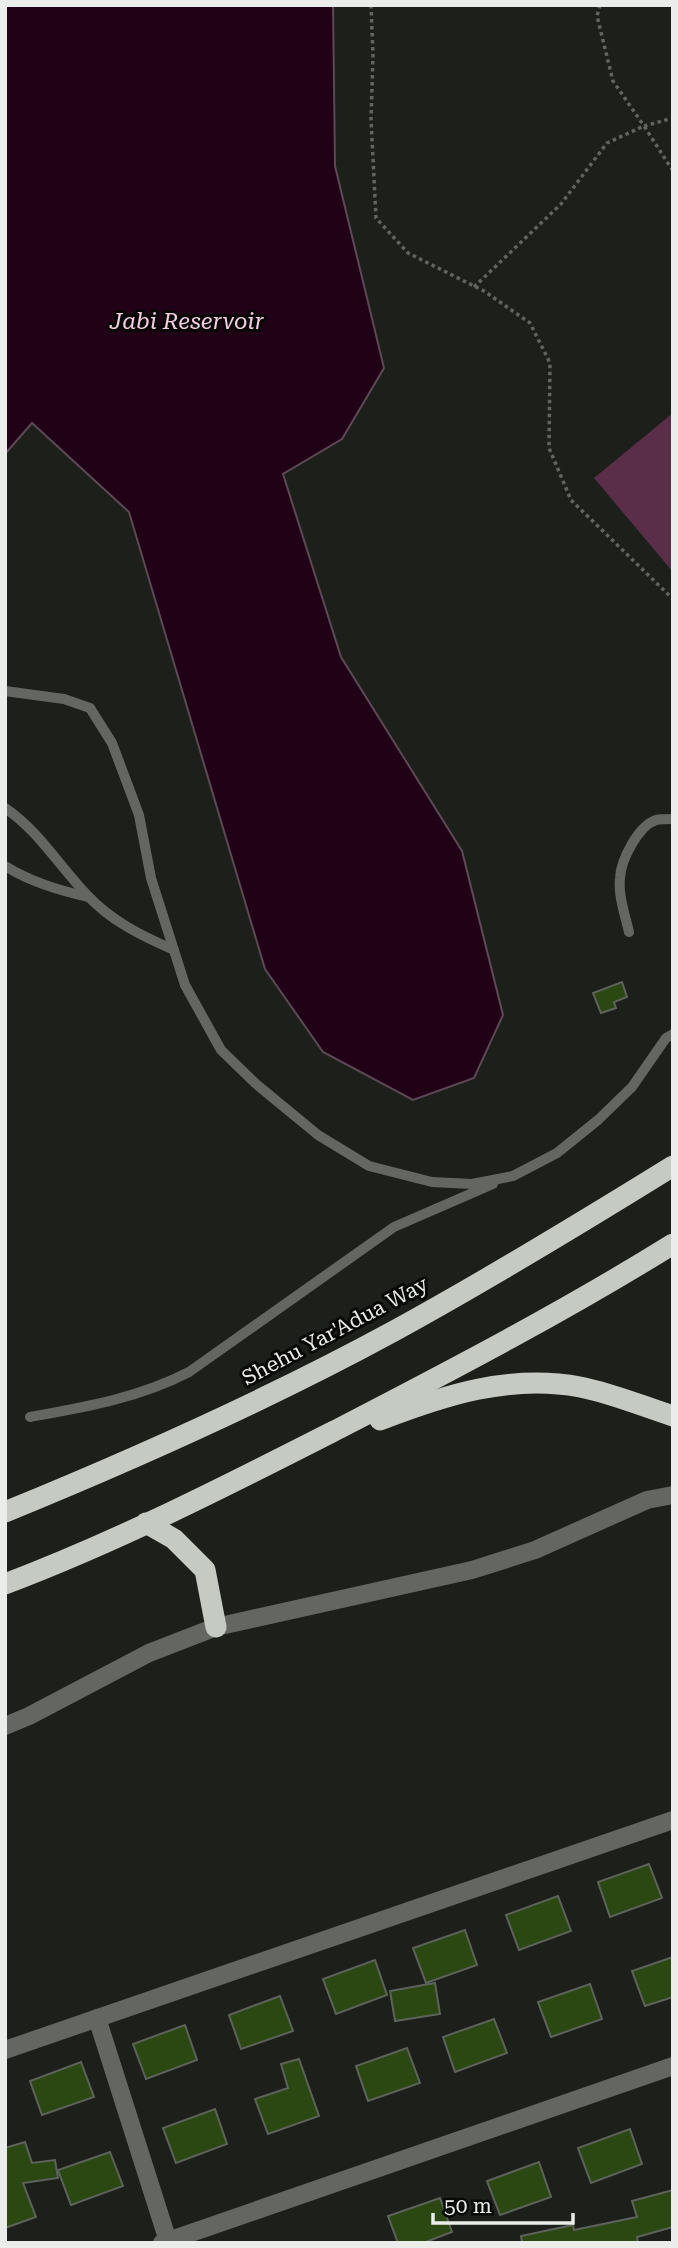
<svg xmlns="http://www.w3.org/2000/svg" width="678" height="2248" font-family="'Roboto Serif',serif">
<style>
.green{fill:#5a2d49}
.water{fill:#200115;stroke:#5d4855;stroke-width:2}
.building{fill:#2b4813;stroke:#5d625b;stroke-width:2}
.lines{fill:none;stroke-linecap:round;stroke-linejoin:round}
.path{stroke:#61645f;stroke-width:3.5;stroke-dasharray:3.5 3.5;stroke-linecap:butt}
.lane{stroke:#646662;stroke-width:10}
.street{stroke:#646662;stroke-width:18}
.highway{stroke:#c5cac2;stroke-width:21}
.labels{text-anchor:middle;stroke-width:6;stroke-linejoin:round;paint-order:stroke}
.street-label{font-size:21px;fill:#eaede9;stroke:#080907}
.water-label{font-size:23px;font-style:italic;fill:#f7cde5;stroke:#080907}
</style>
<rect width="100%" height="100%" fill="#1d201a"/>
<polygon class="green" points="673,413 673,572 594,478"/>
<polygon class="water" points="5,5 333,5 335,166 384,368 342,439 283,474 341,657 462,851 503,1015 474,1078 413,1100 323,1052 265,969 129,512 32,423 5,454"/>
<g class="building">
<polygon points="622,982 627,997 614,1002 616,1008 601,1013 593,993"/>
<polygon points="649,1864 662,1898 610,1917 598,1882"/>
<polygon points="558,1896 571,1931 519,1950 506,1915"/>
<polygon points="465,1930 477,1965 426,1983 413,1948"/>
<polygon points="673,1957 673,1997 645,2006 632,1971"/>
<polygon points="375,1960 387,1995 336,2014 323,1979"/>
<polygon points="435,1983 440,2014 395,2021 390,1991"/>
<polygon points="590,1984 602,2019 551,2037 538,2002"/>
<polygon points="280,1996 293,2031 241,2049 229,2015"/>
<polygon points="494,2019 507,2053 455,2072 443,2037"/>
<polygon points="185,2025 197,2060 146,2079 133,2044"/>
<polygon points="407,2048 420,2083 368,2101 356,2066"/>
<polygon points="299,2059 319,2116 268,2134 255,2099 288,2088 281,2064"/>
<polygon points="81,2062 94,2097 42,2115 30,2081"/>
<polygon points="215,2109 227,2144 176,2163 163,2128"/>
<polygon points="630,2129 642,2164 591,2183 578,2148"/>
<polygon points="25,2142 32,2163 55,2160 58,2178 23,2183 36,2217 5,2228 5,2148"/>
<polygon points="110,2152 123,2186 71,2205 58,2170"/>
<polygon points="539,2162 551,2197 500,2215 487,2181"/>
<polygon points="673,2190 673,2227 637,2237 638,2243 522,2243 521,2236 573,2225 574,2230 637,2217 632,2201"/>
<polygon points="440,2198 452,2232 423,2243 398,2243 388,2216"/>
</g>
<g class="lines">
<g class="path">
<polyline points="371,5 373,55 371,119 376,218 408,253 484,291 530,323 550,363 549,448 571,500 673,599"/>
<polyline points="600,5 597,16 613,81 644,126 673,118"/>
<polyline points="474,287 561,204 607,143 644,126 673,171"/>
</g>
<g class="lane">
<polyline points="5,691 64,699 90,708 112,743 139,815 151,878 185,985 221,1050 255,1083 318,1135 369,1166 432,1182 472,1184 513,1176 557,1153 598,1120 632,1087 666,1038 673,1034"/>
<path d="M 5,808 C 39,831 59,866 87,895 C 111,921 142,936 174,950"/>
<path d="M 5,866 C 31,882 58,890 88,897"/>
<path d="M 629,932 C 625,915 618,895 620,878 C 621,860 638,826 656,820 C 661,819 668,819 673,819"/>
<path d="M 30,1417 C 85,1407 139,1398 189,1372 L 394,1227 L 493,1184"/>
</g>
<g class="street">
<polyline points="5,1726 29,1716 149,1653 216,1627 472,1570 535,1550 647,1500 673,1495"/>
<polyline points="97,2018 168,2241"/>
<polyline points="5,2050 673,1820"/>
<polyline points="162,2243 673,2066"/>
</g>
<g class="highway">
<path d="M 380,1420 C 445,1395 509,1374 580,1387 C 611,1393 642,1406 673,1416"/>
<path d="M 5,1512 C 137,1458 269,1399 394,1331 C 489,1279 581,1223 673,1166"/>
<polyline points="146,1523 174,1539 205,1570 216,1627"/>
<path d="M 5,1584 C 121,1540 232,1483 342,1427 C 454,1369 565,1311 673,1244"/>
</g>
</g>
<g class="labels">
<g class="street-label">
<text transform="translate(335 1331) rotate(-28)" y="7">Shehu Yar'Adua Way</text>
</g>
<g class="water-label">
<text x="187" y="329">Jabi Reservoir</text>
</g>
</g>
<rect width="678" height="2248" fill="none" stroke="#eaede9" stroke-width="14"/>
<path d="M433 2213v10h140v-10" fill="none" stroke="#eaede9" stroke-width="3.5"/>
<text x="444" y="2213" font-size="21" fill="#eaede9" stroke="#080907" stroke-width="5" paint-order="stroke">50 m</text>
</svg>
